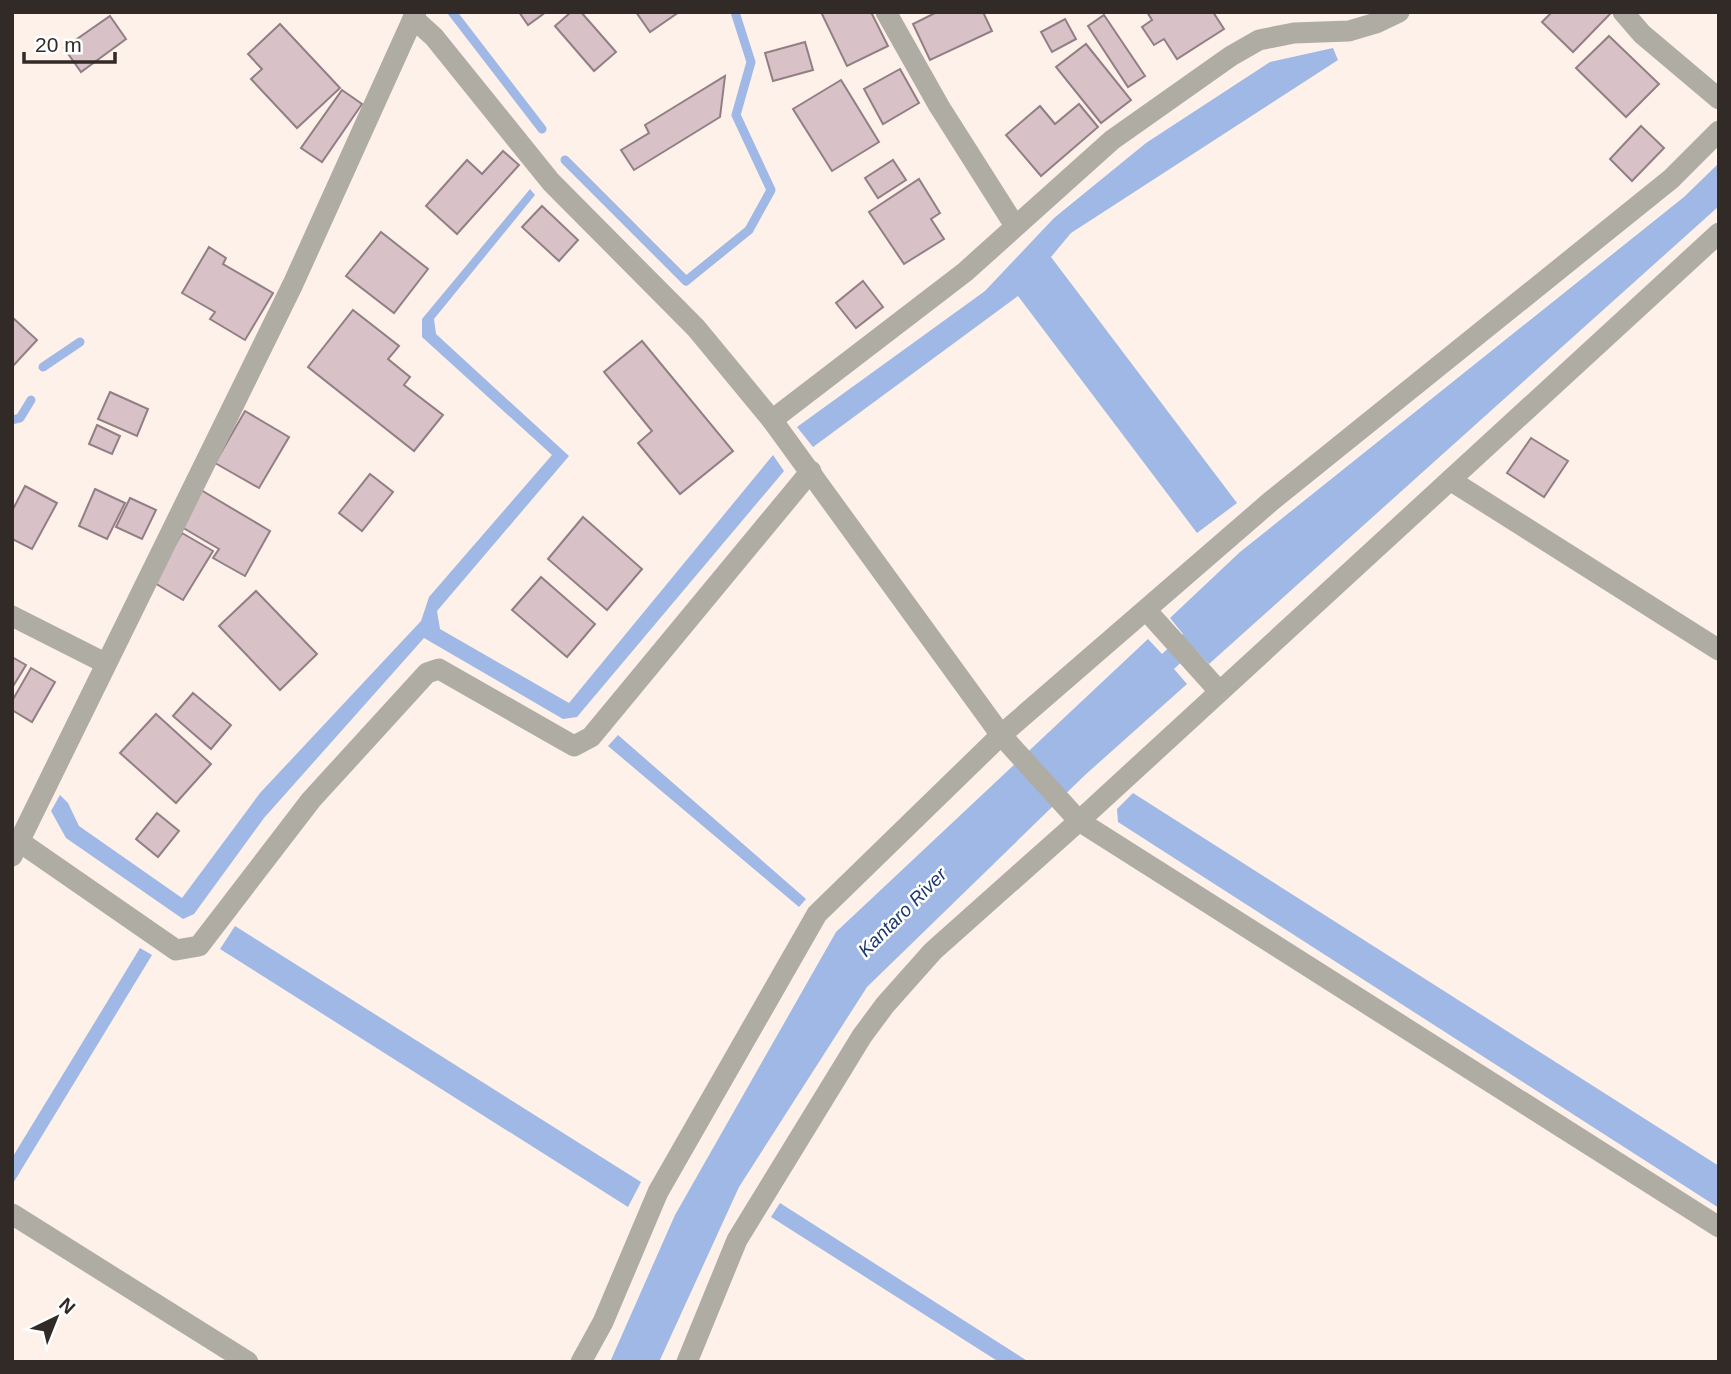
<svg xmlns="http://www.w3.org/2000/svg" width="1731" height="1374" font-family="Helvetica,sans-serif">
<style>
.water{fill:#9fb8e5}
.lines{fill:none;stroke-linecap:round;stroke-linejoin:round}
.stream{stroke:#9fb8e5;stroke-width:9}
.building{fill:#d8c2c8;stroke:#927e84;stroke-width:2}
.minor{stroke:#afaca4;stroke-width:21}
.labels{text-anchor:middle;stroke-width:5;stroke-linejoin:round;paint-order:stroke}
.water-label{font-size:19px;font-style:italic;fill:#1e396f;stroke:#fff}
</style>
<rect width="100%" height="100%" fill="#fdf1ea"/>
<g class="water">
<polygon points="1333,48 1338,60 1071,233 1051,257 1237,503 1197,533 1018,296 813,447 797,427 985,291 1054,218 1146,143 1270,62"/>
<polygon points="1719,163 1719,206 1209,664 1195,649 1174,669 1187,684 1085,775 867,987 739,1187 659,1362 610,1362 675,1215 836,932 1148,639 1162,654 1183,634 1170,618 1240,552 1684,197"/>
<polygon points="530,189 535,195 434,319 436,334 569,456 437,611 440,629 569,703 773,455 784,471 577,717 563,719 424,638 264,818 194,914 183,919 66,838 51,811 60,795 68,803 79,826 182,898 260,793 421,621 429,597 552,455 422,337 422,319"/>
<polygon points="618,735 806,899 799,907 608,746"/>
<polygon points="1133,793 1719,1166 1719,1208 1118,822 1117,809"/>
<polygon points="235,926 641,1182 628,1207 220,949"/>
<polygon points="140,948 152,955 12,1185 12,1158"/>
<polygon points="780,1203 1029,1362 999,1362 771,1217"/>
</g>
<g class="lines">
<g class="stream">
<polyline points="452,12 542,129"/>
<polyline points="565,160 686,281 749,230 771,190 736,115 751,62 735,12"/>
<polyline points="43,367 80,342"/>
<polyline points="12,420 20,418 31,400"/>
</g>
</g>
<g class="building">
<polygon points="519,12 546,12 528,25"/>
<polygon points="571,12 581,12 616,52 594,71 555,26"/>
<polygon points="636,12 679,12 650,32"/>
<polygon points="821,12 871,12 888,46 847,66"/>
<polygon points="937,12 983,12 992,31 930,60 913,24"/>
<polygon points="1147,12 1213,12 1224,29 1177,59 1164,39 1154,45 1142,27 1152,20"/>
<polygon points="1552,12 1608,12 1610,14 1573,52 1542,22"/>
<polygon points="1104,15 1145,76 1128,87 1088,26"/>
<polygon points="110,16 126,39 81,72 64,48"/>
<polygon points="1065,19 1076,39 1052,52 1041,32"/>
<polygon points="280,24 340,88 297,128 251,79 262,69 248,54"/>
<polygon points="1609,36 1659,84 1626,117 1576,68"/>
<polygon points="805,42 813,70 773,81 765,53"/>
<polygon points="1086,44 1131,100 1101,123 1056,67"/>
<polygon points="900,69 919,103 883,124 864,89"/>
<polygon points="725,76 720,117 634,170 621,150 649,133 645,125"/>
<polygon points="841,80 879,142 832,171 793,109"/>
<polygon points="342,90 362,104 322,162 301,148"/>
<polygon points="1079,104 1098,127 1041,176 1006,135 1040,106 1055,124"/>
<polygon points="1641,126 1664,148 1632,181 1610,159"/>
<polygon points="503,151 519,165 457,234 426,206 467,160 482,174"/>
<polygon points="893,160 906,180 878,198 865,178"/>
<polygon points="919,179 940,213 931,219 944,239 904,264 869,212"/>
<polygon points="542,206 578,240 559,261 522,227"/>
<polygon points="381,232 428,269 394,313 346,276"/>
<polygon points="209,247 226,258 223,264 273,293 245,340 210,319 215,312 182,293"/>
<polygon points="863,281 883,307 856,328 836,303"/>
<polygon points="353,310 399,346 388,359 410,377 404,385 443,415 414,451 308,367"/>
<polygon points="12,317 37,340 13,366 12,366"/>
<polygon points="642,341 733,451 680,494 638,443 652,431 604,372"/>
<polygon points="110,392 148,409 137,436 98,419"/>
<polygon points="245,411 289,437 259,488 215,463"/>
<polygon points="97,425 120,436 112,454 89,444"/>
<polygon points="1531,438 1568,461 1544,497 1507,473"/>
<polygon points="370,474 393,492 362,531 339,513"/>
<polygon points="25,486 57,503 32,549 12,539 12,511"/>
<polygon points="95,489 125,503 107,539 79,526"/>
<polygon points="201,490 270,531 245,576 213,558 219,549 180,526"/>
<polygon points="130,498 156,510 142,539 116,527"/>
<polygon points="583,517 642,569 607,610 548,559"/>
<polygon points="182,533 213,551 183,600 153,582"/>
<polygon points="541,577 595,624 567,657 512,610"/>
<polygon points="256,591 317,654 280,690 219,626"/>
<polygon points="12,657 26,665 12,688"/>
<polygon points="31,668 55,682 32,722 12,710 12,701"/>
<polygon points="193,693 231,725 211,749 173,716"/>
<polygon points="156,714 211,764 176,803 120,753"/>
<polygon points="157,813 179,831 158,857 136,839"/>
</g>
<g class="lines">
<g class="minor">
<polyline points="886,12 939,106 1015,226"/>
<polyline points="1623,12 1642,34 1719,99"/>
<polyline points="413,18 434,37 551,182 696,328 772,420 1001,735 1079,821 1719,1227"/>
<polyline points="772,420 965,272 1112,140 1231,56 1259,40 1294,33 1349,31 1376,23 1399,12"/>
<polyline points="1450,480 1719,650"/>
<polyline points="1146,610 1219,691"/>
<polyline points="12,616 105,663"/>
<polyline points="20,842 176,950 199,946 311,800 427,673 439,669 574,746 591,737 811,471"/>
<polyline points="12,856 293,284 416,12"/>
<polyline points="12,1214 248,1362"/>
<polyline points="581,1362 603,1322 658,1192 817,914 1001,735 1270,502 1671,179 1719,131"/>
<polyline points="687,1362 737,1240 862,1036 885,1005 933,951 1079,821 1719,233"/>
</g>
</g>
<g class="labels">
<g class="water-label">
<text transform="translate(902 912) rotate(-45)" y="7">Kantaro River</text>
</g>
</g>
<rect width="1731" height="1374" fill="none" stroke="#322a26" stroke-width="28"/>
<g transform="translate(56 1318) rotate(43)" stroke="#ffffff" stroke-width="5" paint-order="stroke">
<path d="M0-5L12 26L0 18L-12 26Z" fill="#322a26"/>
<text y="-10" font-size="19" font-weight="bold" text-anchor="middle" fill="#322a26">N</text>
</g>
<path d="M24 52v10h91v-10" fill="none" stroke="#322a26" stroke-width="3.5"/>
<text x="35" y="52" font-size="21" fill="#322a26" stroke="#ffffff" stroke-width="5" paint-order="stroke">20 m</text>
</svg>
